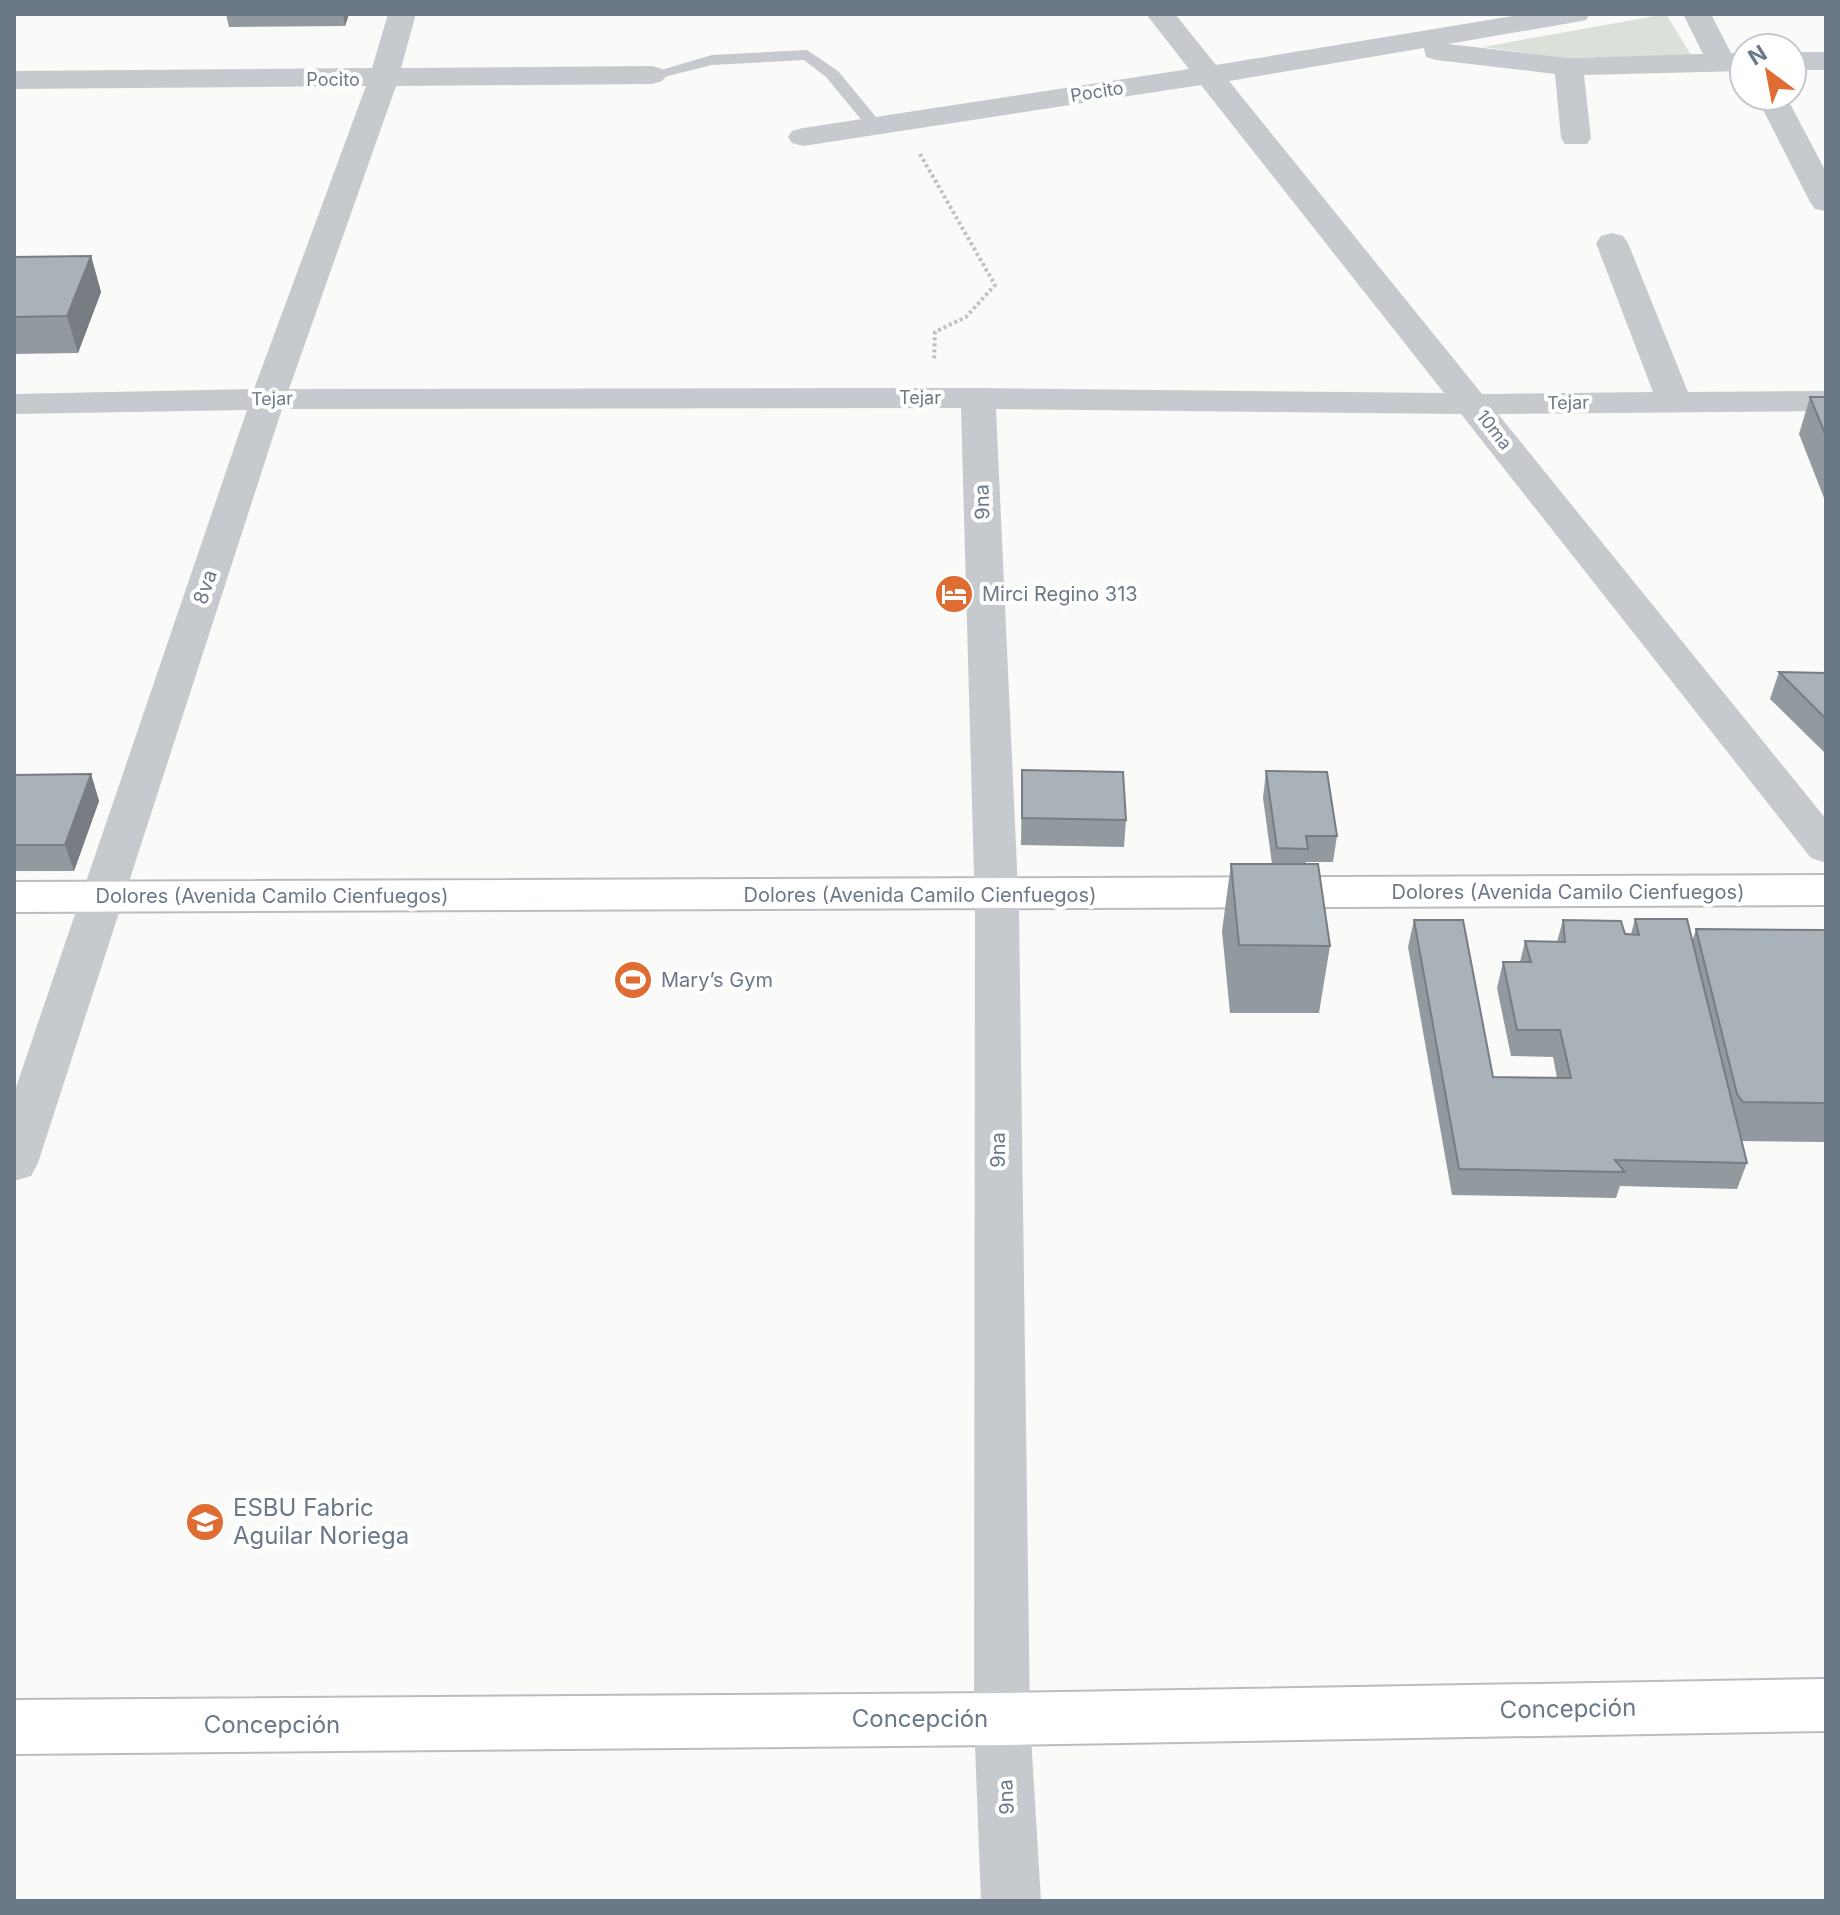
<svg xmlns="http://www.w3.org/2000/svg" width="1840" height="1915" font-family="Inter,sans-serif">
<style>
.green{fill:#dbe1d9}
.lines{fill:none;stroke-linecap:round;stroke-linejoin:round}
.secondary-casing{stroke:#b8bdc2;stroke-width:4}
.path{stroke:#bec0c3;stroke-width:4;stroke-dasharray:3 3;stroke-linecap:butt}
.lane{fill:#c6c9cd;fill-rule:evenodd}
.street{fill:#c6c9cd;fill-rule:evenodd}
.secondary{fill:#fff;fill-rule:evenodd}
.wall{fill:#92999f}
.shaded-wall{fill:#777d82}
.building{fill:#aab2b9;stroke:#777d82;stroke-width:2}
.labels{text-anchor:middle;stroke-width:8;stroke-linejoin:round;paint-order:stroke}
.far-street-label{font-size:18px;fill:#6a7888;stroke:#fff}
.street-label{font-size:20px;fill:#6a7888;stroke:#fff}
.poi-label{font-size:20px;fill:#6a7888;stroke:#fff;text-anchor:start}
.near-poi-label{font-size:24px;fill:#6a7888;stroke:#fff;text-anchor:start}
.near-street-label{font-size:24px;fill:#6a7888;stroke:#fff}
</style>
<rect width="100%" height="100%" fill="#fafaf8"/>
<polygon class="green" points="1666,14 1691,55 1564,58 1483,47"/>
<g class="lines">
<defs>
<g id="secondary">
<polygon points="1826,875 1826,905 14,912 14,882"/>
<polygon points="1826,1679 1826,1731 1002,1745 14,1754 14,1700 1002,1693"/>
</g>
</defs>
<use href="#secondary" class="secondary-casing"/>
<polyline class="path" points="920,154 995,285 966,317 935,332 934,361"/>
<polygon class="lane" points="807,50 838,71 881,123 881,129 869,129 826,77 804,60 712,65 652,80 644,75 712,55"/>
<g class="street">
<polygon points="388,14 416,14 401,68 652,66 662,69 667,75 662,81 652,84 396,86 289,389 978,388 1444,393 1201,85 803,146 792,143 788,137 792,131 803,128 1189,69 1146,14 1175,14 1216,65 1525,14 1590,14 1586,20 1576,22 1448,44 1569,58 1703,54 1683,14 1711,14 1731,53 1744,53 1744,71 1584,75 1591,138 1587,144 1565,144 1561,138 1555,74 1436,60 1426,57 1424,48 1229,81 1482,394 1653,392 1596,243 1601,236 1612,233 1623,236 1628,243 1688,392 1826,391 1826,411 1498,414 1826,819 1826,863 1811,858 1461,414 996,409 1019,911 1030,1719 1041,1901 981,1901 974,1719 975,911 961,408 282,409 38,1163 31,1176 14,1181 14,1093 247,410 14,414 14,394 254,389 366,86 14,89 14,71 372,68"/>
<rect x="1792" y="52" width="34" height="18"/>
<polygon points="1756,96 1786,96 1826,172 1826,211 1815,209 1810,202"/>
</g>
<use href="#secondary" class="secondary"/>
</g>
<g class="wall">
<polygon points="226,14 349,14 345,26 229,27"/>
<polygon points="91,256 101,292 78,353 14,354 14,257"/>
<polygon points="1810,397 1826,397 1826,503 1799,434"/>
<polygon points="1779,672 1826,673 1826,754 1770,699"/>
<polygon points="1022,770 1126,820 1124,847 1021,845"/>
<polygon points="1266,771 1337,836 1333,862 1306,862 1306,864 1330,946 1319,1013 1230,1013 1222,931 1231,864 1272,864 1263,798"/>
<polygon points="91,774 99,801 74,871 14,871 14,775"/>
<polygon points="1635,919 1692,942 1696,929 1826,930 1826,1142 1741,1141 1747,1163 1737,1189 1620,1186 1616,1198 1452,1195 1408,947 1414,920 1493,1077 1557,1078 1553,1057 1511,1056 1497,988 1503,962 1520,962 1525,941 1557,942 1563,920 1631,934"/>
</g>
<g class="shaded-wall">
<polygon points="343,14 349,14 345,26"/>
<polygon points="91,256 101,292 78,353 67,316"/>
<polygon points="91,774 99,801 74,871 65,845"/>
</g>
<g class="building">
<polygon points="91,256 67,316 14,317 14,257"/>
<polygon points="1810,397 1826,397 1826,436"/>
<polygon points="1779,672 1826,673 1826,719"/>
<polygon points="1022,770 1123,772 1126,820 1022,818"/>
<polygon points="1266,771 1327,772 1337,836 1306,836 1308,849 1277,848"/>
<polygon points="91,774 65,845 14,845 14,775"/>
<polygon points="1231,864 1318,864 1330,946 1239,945"/>
<polygon points="1635,919 1687,919 1747,1163 1615,1160 1625,1172 1459,1169 1414,920 1463,920 1493,1077 1571,1078 1560,1030 1517,1030 1503,962 1531,962 1525,941 1565,942 1563,920 1621,921 1625,934 1639,935"/>
<polygon points="1696,929 1826,930 1826,1103 1743,1102 1737,1094"/>
</g>
<defs>
<symbol id="hotel-disc" viewBox="-11 -11 22 22"><circle r="9.5" fill="#df6c33" stroke="#fff"/><path d="M-6-4.5h1.5V1H6V5H4.5V3h-9V5H-6ZM-4 0a1.8 1.8 0 1 1 3.6 0ZM.5 0V-2.5h3Q6-2.5 6 0Z" fill="#fff"/></symbol>
<symbol id="stadium-disc" viewBox="-11 -11 22 22"><circle r="9.5" fill="#df6c33" stroke="#fff"/><path d="M0-5a6.5 5 0 1 0 0 10a6.5 5 0 1 0 0-10ZM-3.5-1.8h7v3.6h-7Z" fill="#fff"/></symbol>
<symbol id="school-disc" viewBox="-11 -11 22 22"><circle r="9.5" fill="#df6c33" stroke="#fff"/><path d="M0-5L7-2L0 1L-7-2ZM-4 1L0 2.5L4 1V4Q0 6-4 4Z" fill="#fff"/></symbol>
</defs>
<g fill-rule="evenodd">
<use href="#hotel-disc" x="932" y="572" width="44" height="44"/>
<use href="#stadium-disc" x="611" y="958" width="44" height="44"/>
<use href="#school-disc" x="183" y="1500" width="44" height="44"/>
</g>
<g class="labels">
<g class="far-street-label">
<text x="333" y="86">Pocito</text>
<text transform="translate(1097 92) rotate(-9)" y="6">Pocito</text>
<text x="920" y="404">Tejar</text>
<text transform="translate(272 399) rotate(-1)" y="6">Tejar</text>
<text transform="translate(1568 403) rotate(-1)" y="6">Tejar</text>
<text transform="translate(1494 430) rotate(52)" y="6">10ma</text>
</g>
<g class="street-label">
<text transform="translate(982 502) rotate(-92)" y="7">9na</text>
<text transform="translate(205 587) rotate(-71)" y="7">8va</text>
<text x="1568" y="899">Dolores (Avenida Camilo Cienfuegos)</text>
<text x="920" y="902">Dolores (Avenida Camilo Cienfuegos)</text>
<text x="272" y="903">Dolores (Avenida Camilo Cienfuegos)</text>
<text transform="translate(998 1150) rotate(-90)" y="7">9na</text>
<text transform="translate(1006 1797) rotate(-93)" y="7">9na</text>
</g>
<g class="poi-label">
<text x="982" y="601">Mirci Regino 313</text>
<text x="661" y="987">Mary’s Gym</text>
</g>
<g class="near-poi-label">
<text x="233" y="1516">ESBU Fabric<tspan x="233" dy="28">Aguilar Noriega</tspan></text>
</g>
<g class="near-street-label">
<text transform="translate(1568 1709) rotate(-1)" y="8">Concepción</text>
<text x="920" y="1727">Concepción</text>
<text x="272" y="1733">Concepción</text>
</g>
</g>
<rect width="1840" height="1915" fill="none" stroke="#6a7888" stroke-width="32"/>
<g transform="translate(1768 72) rotate(328)"><circle r="38" fill="#ffffff" stroke="#c3c9cf" stroke-width="2"/>
<path d="M0-6L14 30L0 20L-14 30Z" fill="#df6c33"/>
<text y="-12" font-size="22" font-weight="bold" text-anchor="middle" fill="#6a7888">N</text>
</g>
</svg>
